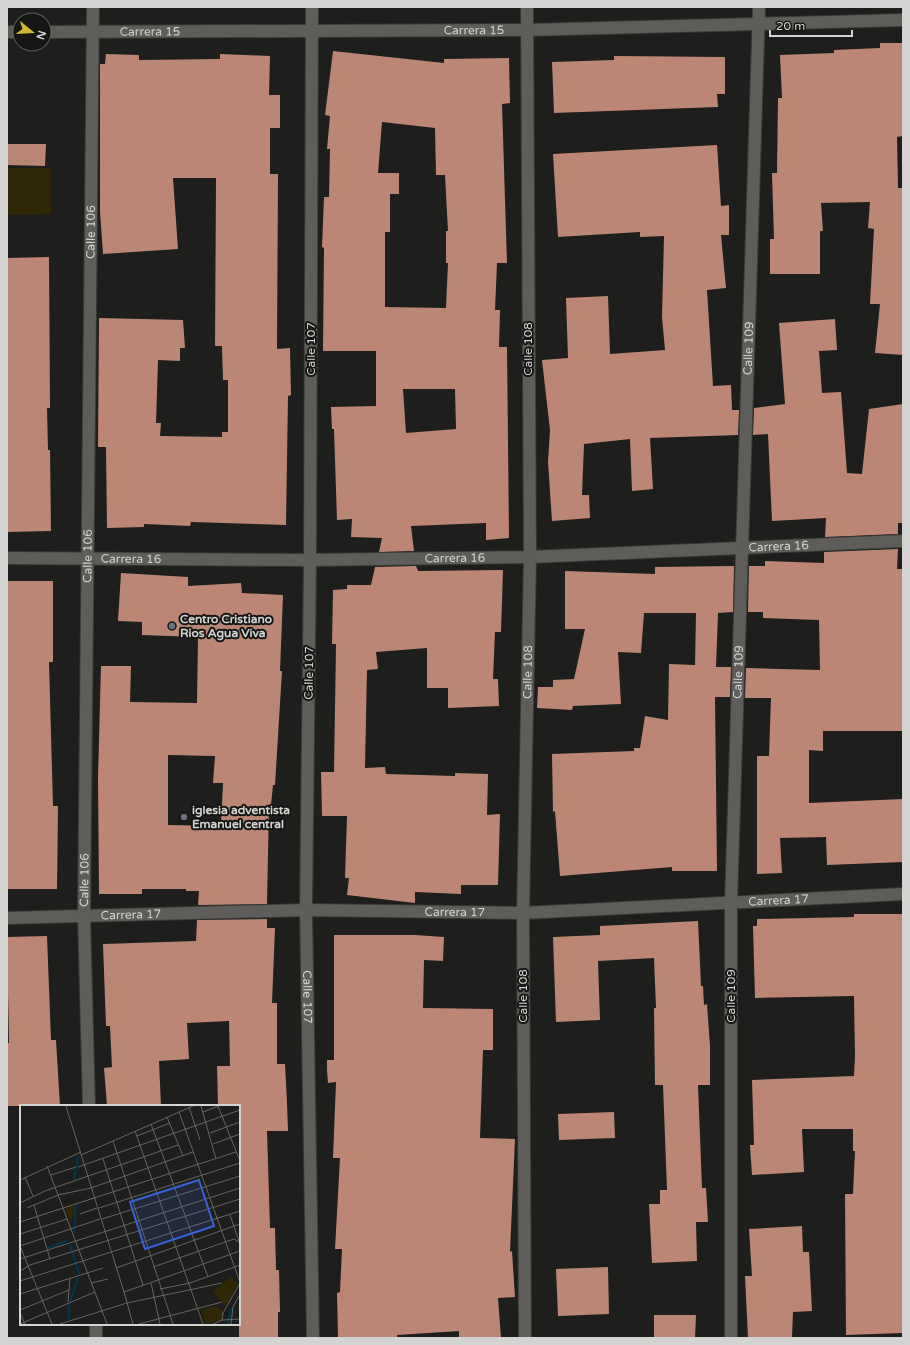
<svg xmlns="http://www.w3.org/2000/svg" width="910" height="1345" font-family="'Varela Round',sans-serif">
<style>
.green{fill:#302705}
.building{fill:#bb8774;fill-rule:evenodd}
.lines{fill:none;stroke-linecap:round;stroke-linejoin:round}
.minor-casing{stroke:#393937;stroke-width:14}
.minor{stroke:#5e5d5a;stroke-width:12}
.worship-dot{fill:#6b7280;stroke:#151513;stroke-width:1.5}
.labels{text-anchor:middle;stroke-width:4;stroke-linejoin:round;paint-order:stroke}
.street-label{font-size:12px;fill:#d3d3d1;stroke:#151513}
.poi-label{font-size:12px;font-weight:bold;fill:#d3d3d1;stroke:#151513;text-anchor:start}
.inset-river{fill:none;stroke:#003751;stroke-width:2}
.inset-road{fill:none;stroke:#666664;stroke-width:1}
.view{fill:#3862d7;fill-opacity:0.15;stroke:#3862d7;stroke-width:2}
.inset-edge{fill:none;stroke:#d3d3d1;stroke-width:2}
</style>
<rect width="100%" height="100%" fill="#1e1e1c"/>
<polygon class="green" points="7,168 51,168 51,214 7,215"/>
<g class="building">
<polygon points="880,43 903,43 903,136 897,137 898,188 903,188 903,355 875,353 880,304 870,304 874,229 868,228 870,202 821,203 823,231 820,231 820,274 770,274 770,239 774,239 772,173 777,173 778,98 782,98 780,55 834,53 834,50 880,48"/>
<path d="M 333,51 L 444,63 L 444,59 L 509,58 L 510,103 L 502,104 L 507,263 L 497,263 L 495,310 L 500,310 L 499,347 L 507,347 L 509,538 L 486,540 L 486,523 L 411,526 L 414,551 L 379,552 L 382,538 L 351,537 L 352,519 L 337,520 L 334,429 L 332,429 L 331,407 L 376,406 L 376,351 L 323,351 L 324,248 L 322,247 L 324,197 L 329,197 L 330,149 L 327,149 L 330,116 L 325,115 ZM 382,122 L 435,128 L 436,175 L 445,175 L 448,231 L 446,231 L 446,263 L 448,263 L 446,308 L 385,307 L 385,232 L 390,232 L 390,194 L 399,194 L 399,173 L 378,173 ZM 403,389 L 455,389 L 456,429 L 406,433 Z"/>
<polygon points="106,54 139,55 139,60 220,59 220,54 270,56 269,95 280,95 280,128 270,128 270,174 278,174 277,349 290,348 291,395 288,396 286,525 191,522 190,526 144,524 144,527 107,528 106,447 98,447 99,318 183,320 185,348 180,348 180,361 158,360 156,423 161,423 160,436 222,437 222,432 228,432 228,380 223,380 222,346 215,346 216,178 173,178 178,249 103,254 100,212 100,64 105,64"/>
<polygon points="614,56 725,57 725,94 717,94 718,107 554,113 552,62 614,60"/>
<polygon points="7,144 46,144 45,166 7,165"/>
<polygon points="717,145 721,206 729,205 729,235 721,235 726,288 707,290 713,386 731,385 732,410 739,410 738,435 650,438 653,489 632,491 630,439 584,444 582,495 589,495 590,518 552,521 548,462 550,430 542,360 568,358 566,298 608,296 610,354 665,350 662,317 664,236 640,237 640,232 558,237 553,154"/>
<polygon points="49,257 50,408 47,408 48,450 50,450 51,531 7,532 7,258"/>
<polygon points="835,319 837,350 819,351 822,393 841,392 847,473 862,474 869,409 903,404 903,523 898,523 898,534 825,537 826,518 772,521 768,434 753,435 754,408 785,404 779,323"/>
<polygon points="898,549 897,569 903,569 903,731 823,731 823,751 809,750 809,803 903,799 903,862 827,865 826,837 780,838 782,873 757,874 757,756 769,756 771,698 745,698 746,668 820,670 819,620 763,618 763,612 748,612 749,566 765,566 765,561 824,563 824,552"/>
<polygon points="416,566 418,571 503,570 501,632 495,632 493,679 498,679 499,706 448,708 448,688 427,688 427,648 376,652 378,669 367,670 365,768 385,767 386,774 455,776 455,773 488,774 487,815 500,814 498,885 461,885 461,894 415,892 415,903 347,895 349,878 345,878 347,816 322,816 321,772 334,772 336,644 332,644 333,590 347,589 347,585 371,585 375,567"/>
<polygon points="734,566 733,612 718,613 716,667 731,667 730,697 715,697 717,871 672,871 672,867 560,876 555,811 553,812 552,754 634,751 634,748 640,748 645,716 668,720 669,664 695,665 696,613 644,613 641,653 618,652 621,704 573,706 572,710 537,708 538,687 553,687 553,680 574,679 585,629 565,629 565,571 655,574 655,567"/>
<path d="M 121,573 L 188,577 L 188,586 L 241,583 L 242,593 L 283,595 L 280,671 L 282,671 L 275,785 L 273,785 L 271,805 L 269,805 L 267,904 L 198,905 L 199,891 L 186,891 L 186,889 L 142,889 L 142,894 L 99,894 L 98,778 L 101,666 L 131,666 L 130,702 L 197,703 L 198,637 L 142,635 L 142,622 L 118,621 ZM 168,755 L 215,756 L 213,783 L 223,783 L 221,826 L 168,825 Z"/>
<polygon points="7,581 53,581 53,662 49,662 53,806 58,806 57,889 7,889"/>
<polygon points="854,914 903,914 903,1333 846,1335 845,1194 853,1194 855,1151 853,1151 853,1129 802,1129 804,1172 752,1175 750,1145 754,1145 752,1080 854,1076 855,1056 854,996 755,998 753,926 757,926 757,919 854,917"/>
<polygon points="267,919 267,928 275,928 272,1003 277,1003 277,1064 285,1064 287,1103 288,1131 267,1131 270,1228 275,1228 276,1270 279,1270 280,1312 278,1312 278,1338 239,1338 239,1106 218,1106 217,1066 230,1066 229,1021 187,1023 189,1059 159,1061 161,1106 107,1106 104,1068 112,1067 110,1026 106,1026 103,944 196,941 197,920"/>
<polygon points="698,921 701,986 703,986 704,1005 707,1004 710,1046 710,1085 698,1085 702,1188 706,1188 708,1222 696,1222 697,1261 652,1263 649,1204 660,1204 660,1190 667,1190 663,1085 655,1085 654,1008 656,1008 654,958 598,961 600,1020 556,1022 553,937 600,935 600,926"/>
<polygon points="334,935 415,935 444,937 443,961 424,960 423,1008 493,1009 493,1050 483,1050 480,1138 515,1139 510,1252 512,1251 515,1297 498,1298 501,1338 459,1338 459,1331 397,1335 397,1338 338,1338 337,1293 340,1292 342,1249 335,1249 340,1158 333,1158 336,1082 328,1083 327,1070 327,1060 334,1060"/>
<polygon points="47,936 51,1040 56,1040 60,1106 7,1106 7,1043 9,1043 7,937"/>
<polygon points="614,1112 615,1138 559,1140 558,1114"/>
<polygon points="802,1226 803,1252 809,1252 812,1311 793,1312 792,1338 748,1338 745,1276 752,1276 749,1229"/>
<polygon points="608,1267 609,1314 558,1316 556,1269"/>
<polygon points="654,1315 696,1315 695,1338 654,1338"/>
</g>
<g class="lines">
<defs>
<g id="minor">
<path id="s1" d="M 312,7 L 310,560 L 306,910 L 313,1338"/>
<polyline points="7,32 20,32"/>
<path id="s2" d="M 44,32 L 527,30 L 903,20"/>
<path id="s3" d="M 7,558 L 310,560 L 530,557 L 903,541"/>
<path id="s4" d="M 7,918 L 306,910 L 523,913 L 903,894"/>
<path id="s5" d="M 89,1106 L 84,916 L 93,7"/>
<polyline points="96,1324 96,1338"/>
<path id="s6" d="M 525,1338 L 523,913 L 530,557 L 527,7"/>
<path id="s7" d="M 731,1338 L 731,903 L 759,7"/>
</g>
</defs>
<use href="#minor" class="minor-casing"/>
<use href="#minor" class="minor"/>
</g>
<g class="worship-dot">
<circle cx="172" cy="626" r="4"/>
<circle cx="184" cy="817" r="4"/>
</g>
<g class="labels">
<g class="street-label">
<text dy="4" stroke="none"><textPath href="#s2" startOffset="430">Carrera 15</textPath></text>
<text dy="4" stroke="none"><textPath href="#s2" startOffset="106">Carrera 15</textPath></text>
<text dy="4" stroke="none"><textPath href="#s5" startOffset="874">Calle 106</textPath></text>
<text transform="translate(311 349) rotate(-90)" y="4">Calle 107</text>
<text transform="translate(528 349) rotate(-90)" y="4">Calle 108</text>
<text dy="4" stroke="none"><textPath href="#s7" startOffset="990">Calle 109</textPath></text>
<text dy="4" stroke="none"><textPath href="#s3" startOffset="772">Carrera 16</textPath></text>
<text dy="4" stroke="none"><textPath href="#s5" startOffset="550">Calle 106</textPath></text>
<text dy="4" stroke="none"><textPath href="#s3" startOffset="448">Carrera 16</textPath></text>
<text dy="4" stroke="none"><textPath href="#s3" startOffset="124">Carrera 16</textPath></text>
<text dy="4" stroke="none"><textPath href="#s7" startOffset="666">Calle 109</textPath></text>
<text transform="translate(309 673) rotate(-89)" y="4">Calle 107</text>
<text dy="4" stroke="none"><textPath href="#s6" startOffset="666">Calle 108</textPath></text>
<text dy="4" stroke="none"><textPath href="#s5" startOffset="226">Calle 106</textPath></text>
<text dy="4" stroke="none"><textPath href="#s4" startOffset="772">Carrera 17</textPath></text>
<text dy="4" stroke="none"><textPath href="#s4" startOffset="448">Carrera 17</textPath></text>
<text dy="4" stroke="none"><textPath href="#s4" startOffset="124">Carrera 17</textPath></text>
<text dy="4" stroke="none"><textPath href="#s1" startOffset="990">Calle 107</textPath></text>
<text transform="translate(523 996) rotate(-90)" y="4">Calle 108</text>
<text transform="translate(731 996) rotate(-90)" y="4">Calle 109</text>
</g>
<g class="poi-label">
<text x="180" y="623">Centro Cristiano<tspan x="180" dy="14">Rios Agua Viva</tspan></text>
<text x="192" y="814">iglesia adventista<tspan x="192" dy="14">Emanuel central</tspan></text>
</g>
</g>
<g transform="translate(20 1105)">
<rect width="220" height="220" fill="#1e1e1c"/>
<path d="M 53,100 L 56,108 L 55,112 L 49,113 L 45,102 ZM 211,172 L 218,179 L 205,201 L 193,186 ZM 197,201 L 203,207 L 201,214 L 186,219 L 181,205 Z" fill="#302705"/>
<path class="inset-river" d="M 54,75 L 58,52M 54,128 L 56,100M 50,140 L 59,169M 28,143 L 47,136M 50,197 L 58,172M 49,200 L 49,215M 208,219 L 211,203"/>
<path class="inset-road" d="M 46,1 L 104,187 L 220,146M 181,1 L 196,54M 198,1 L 220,56M 169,2 L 180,35M 159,7 L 220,177M 183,7 L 199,1M 147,12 L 163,51M 131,19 L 188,172M 115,26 L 183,219M 190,28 L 220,17M 117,31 L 150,18M 93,36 L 153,219M 193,39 L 220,29M 61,50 L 173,1M 83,54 L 123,180M 27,61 L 87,219M 58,62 L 220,5M 31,70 L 56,62M 5,72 L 13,91M 0,75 L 61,47M 0,98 L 25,86 L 158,40M 14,100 L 30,154M 7,103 L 38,90 L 71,83 L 173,47M 79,103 L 220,58M 60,109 L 77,103M 210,110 L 220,139M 82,114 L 220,71M 0,117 L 216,47M 0,129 L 47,114M 0,141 L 80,114M 0,141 L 32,219M 0,154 L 220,83M 133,162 L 214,134 L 219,137M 96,163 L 220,119M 0,166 L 10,160 L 220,94M 0,176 L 220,106M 71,178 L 88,174M 131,178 L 140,219M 140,184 L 170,178 L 220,160M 104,187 L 113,219M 0,189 L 83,163M 48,197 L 49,185M 0,205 L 49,185 L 50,173M 0,208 L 5,219M 202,215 L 220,214M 0,219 L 75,187M 40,219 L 107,198 L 202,178M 119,219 L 202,197M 193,219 L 202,215 L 203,208 L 220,178M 211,219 L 213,202 L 220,189"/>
<path class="view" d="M 179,75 L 194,121 L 125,144 L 110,97 Z"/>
<rect width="220" height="220" class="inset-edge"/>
</g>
<rect width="910" height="1345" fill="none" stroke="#d3d3d1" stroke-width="16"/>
<g transform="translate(32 32) rotate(108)"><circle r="19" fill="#151513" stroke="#61615f"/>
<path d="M0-3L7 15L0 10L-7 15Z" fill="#d4b635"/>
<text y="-6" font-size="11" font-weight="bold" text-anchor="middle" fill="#d3d3d1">N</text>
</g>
<path d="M770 30v6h82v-6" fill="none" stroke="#d3d3d1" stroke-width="2"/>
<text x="776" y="30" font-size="12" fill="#d3d3d1" stroke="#151513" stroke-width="3" paint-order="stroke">20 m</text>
</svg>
